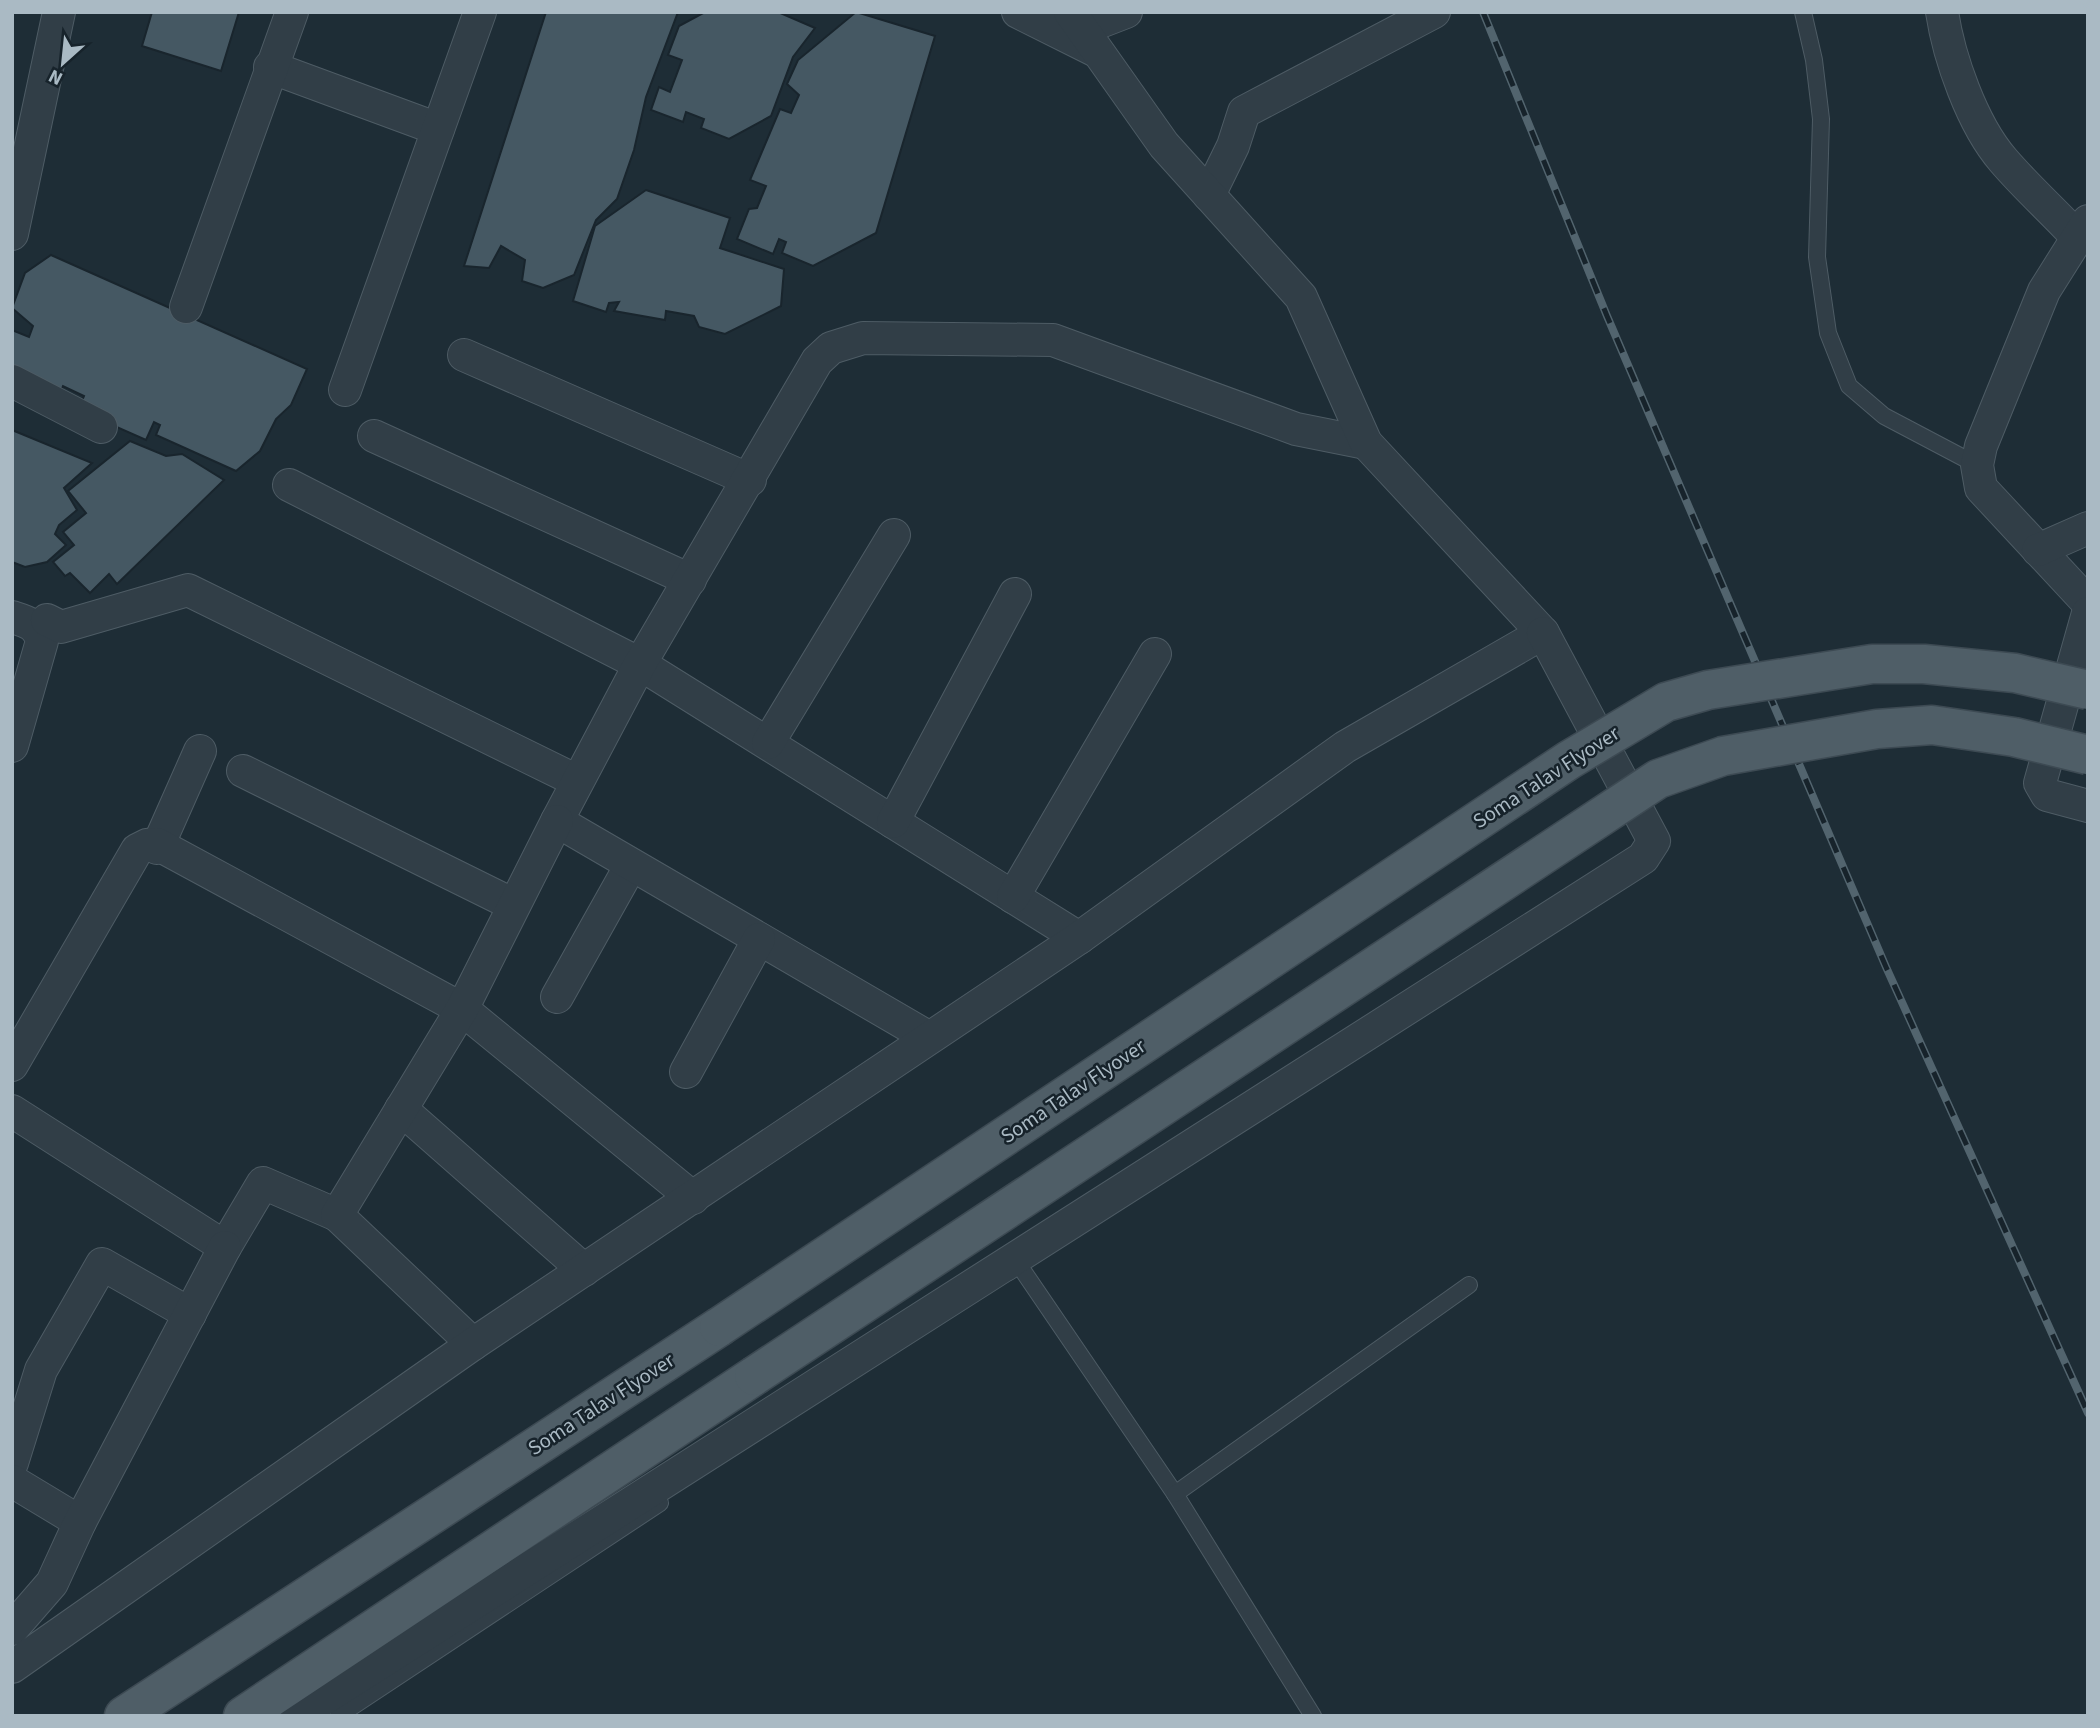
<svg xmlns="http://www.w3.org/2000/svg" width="2100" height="1728" font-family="'Source Sans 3',sans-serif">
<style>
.building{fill:#455863;stroke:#19252d;stroke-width:2}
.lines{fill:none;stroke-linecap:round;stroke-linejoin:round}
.service-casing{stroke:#4e5c65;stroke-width:18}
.minor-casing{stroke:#4e5c65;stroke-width:34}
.primary-casing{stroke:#3d4a53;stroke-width:41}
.service{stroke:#313e47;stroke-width:16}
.minor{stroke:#313e47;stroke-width:32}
.primary{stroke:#4f5e67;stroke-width:38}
.rail-casing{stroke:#52646e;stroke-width:8}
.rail{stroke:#17232b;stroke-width:5;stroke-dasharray:16;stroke-linecap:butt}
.primary-bridge-casing{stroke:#3d4a53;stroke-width:41;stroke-linecap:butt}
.primary-bridge{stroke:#4f5e67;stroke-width:38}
.labels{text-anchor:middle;stroke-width:5;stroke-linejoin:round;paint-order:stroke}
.street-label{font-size:21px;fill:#aabac4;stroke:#17232b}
</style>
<rect width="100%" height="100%" fill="#1e2d36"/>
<g class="building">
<polygon points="152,12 239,12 221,71 142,46"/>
<polygon points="546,12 678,12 646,97 634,150 617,199 596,220 574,275 543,288 522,281 525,260 501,246 489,268 464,266"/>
<polygon points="705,12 778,12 815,28 793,57 771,116 729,139 701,128 704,119 686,112 683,122 651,110 659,87 670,92 682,60 668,55 679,26"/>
<polygon points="856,12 935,36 876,233 813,266 782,253 786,242 779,239 773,254 737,239 749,209 757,208 766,186 750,180 780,109 791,113 799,95 787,84 798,60"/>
<polygon points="646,190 730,218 720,248 784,269 781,306 725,334 699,327 694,316 666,311 665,320 614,311 619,302 609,303 606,312 573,301 595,226"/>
<polygon points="51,255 307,369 291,405 276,419 260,451 236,471 156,435 160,425 154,422 146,440 78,410 84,396 63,386 60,394 12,368 12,330 29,337 33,326 12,308 25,273"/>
<polygon points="12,430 92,463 64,488 77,510 59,525 55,534 66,545 47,562 25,567 12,562"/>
<polygon points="130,441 166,456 182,454 224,480 117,584 109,574 90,593 70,573 65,576 53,562 74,545 63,532 86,513 68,491"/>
</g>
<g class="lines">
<defs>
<g id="service">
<polyline points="1803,12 1814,60 1821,119 1817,257 1828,333 1849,386 1884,416 1977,465"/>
<polyline points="1009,1272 1019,1265 1175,1494 1313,1716"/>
<polyline points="1175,1494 1469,1285"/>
<polyline points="338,1716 660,1503"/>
</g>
<g id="minor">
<polyline points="1018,12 1094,50"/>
<path d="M 1942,12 C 1949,58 1972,124 2003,160 C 2026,187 2053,211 2077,237"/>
<polyline points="1082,29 1126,12"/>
<polyline points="270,67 438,129"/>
<polyline points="1209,195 1233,146 1244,112 1434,12"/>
<polyline points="2088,221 2044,291 1981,446 1977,465 1981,488 2088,603"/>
<polyline points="12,234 59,12"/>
<polyline points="186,307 292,12"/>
<polyline points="464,355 750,480"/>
<polyline points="12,381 101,427"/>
<polyline points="345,390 480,12"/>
<polyline points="374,436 690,580"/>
<polyline points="289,485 640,664 1079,938"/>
<polyline points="2038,550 2088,528"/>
<polyline points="2088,613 2040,783 2047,795 2088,806"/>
<path d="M 12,617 C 28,622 37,624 42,641 L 12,746"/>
<polyline points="47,620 61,627 188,590 577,781"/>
<polyline points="768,743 894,535"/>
<polyline points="243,771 514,905"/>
<polyline points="893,822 1015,594"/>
<polyline points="157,848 200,751"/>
<polyline points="1013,897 1155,654"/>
<polyline points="557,997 631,865"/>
<polyline points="928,1037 557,821 640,664 817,361 831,348 863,338 1053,340 1296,429 1366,443"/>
<polyline points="12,1065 137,850 147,845 157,844 462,1009 693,1198"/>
<polyline points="686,1072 759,939"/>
<polyline points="401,1109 584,1270"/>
<polyline points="12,1111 225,1247 263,1183 337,1215"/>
<polyline points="473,1344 337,1215 462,1009 557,821"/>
<polyline points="12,1463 41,1370 102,1264 190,1314"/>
<polyline points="12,1481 80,1522"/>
<polyline points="12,1629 52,1583 80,1522 225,1247"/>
<polyline points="12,1667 473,1344 1079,938 1345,747 1543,633 1366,443 1301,297 1164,145 1070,12"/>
<polyline points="297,1716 1643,858 1654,841 1543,633"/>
</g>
<g id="primary">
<polyline points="124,1716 719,1327"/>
<polyline points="243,1716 754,1376"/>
</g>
</defs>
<use href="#service" class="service-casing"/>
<use href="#minor" class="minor-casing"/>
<use href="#primary" class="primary-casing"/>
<use href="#service" class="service"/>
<use href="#minor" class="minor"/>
<use href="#primary" class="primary"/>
<defs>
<polyline id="rail" points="1483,12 1607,316 1886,967 2088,1413"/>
</defs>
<use href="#rail" class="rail-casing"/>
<use href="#rail" class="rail"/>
<defs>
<g id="primary-bridge">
<polyline points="719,1327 1569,760 1666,702 1708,690 1872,664 1924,664 2015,673 2088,690"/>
<polyline points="754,1376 1658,779 1723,756 1877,729 1932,725 2014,737 2088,755"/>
</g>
</defs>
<use href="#primary-bridge" class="primary-bridge-casing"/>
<use href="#primary-bridge" class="primary-bridge"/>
</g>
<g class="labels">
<g class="street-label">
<text transform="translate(1546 777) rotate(-33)" y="7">Soma Talav Flyover</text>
<text transform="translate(1073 1091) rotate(-34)" y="7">Soma Talav Flyover</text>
<text transform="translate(601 1404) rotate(-33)" y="7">Soma Talav Flyover</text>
</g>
</g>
<rect width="2100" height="1728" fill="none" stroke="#aabac4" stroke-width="28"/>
<g transform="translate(63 63) rotate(207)" stroke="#17232b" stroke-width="5" paint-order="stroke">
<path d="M0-5L12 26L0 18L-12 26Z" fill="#aabac4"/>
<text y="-10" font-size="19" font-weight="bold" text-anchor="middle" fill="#aabac4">N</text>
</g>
</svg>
